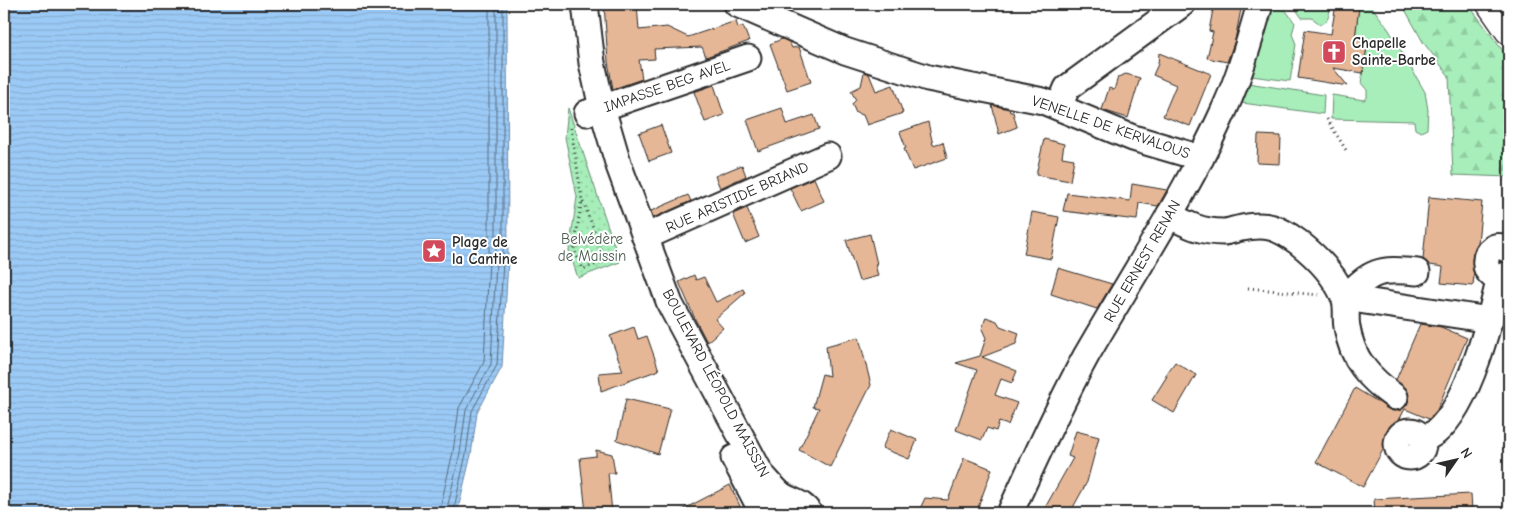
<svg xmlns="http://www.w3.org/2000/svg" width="1513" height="517" font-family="'Comic Neue',sans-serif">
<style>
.green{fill:#a7eeba;stroke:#698c72}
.forest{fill:url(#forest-firs);stroke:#698c72}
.park{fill:url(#park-dots);stroke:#698c72}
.water{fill:url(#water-rules);stroke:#6e8aa5}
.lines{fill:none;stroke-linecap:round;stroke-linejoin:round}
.shore{stroke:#586b7c;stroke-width:1}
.building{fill:#e6b796;stroke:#2b2b2b}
.minor-casing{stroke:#2b2b2b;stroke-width:29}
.highway-casing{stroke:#2b2b2b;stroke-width:31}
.path{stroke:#2b2b2b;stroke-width:3;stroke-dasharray:1 4;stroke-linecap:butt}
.minor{stroke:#fff;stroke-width:25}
.highway{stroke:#fff;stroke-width:28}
.labels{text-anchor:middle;stroke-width:4;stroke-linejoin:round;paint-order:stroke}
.poi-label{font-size:15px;font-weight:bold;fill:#2b2b2b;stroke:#fff;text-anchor:start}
.street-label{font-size:15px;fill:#2b2b2b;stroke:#fff}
.park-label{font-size:15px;fill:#4a5c4f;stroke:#fff}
</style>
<defs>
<pattern id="forest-firs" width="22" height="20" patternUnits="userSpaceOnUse" patternTransform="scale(1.25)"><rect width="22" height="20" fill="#a7eeba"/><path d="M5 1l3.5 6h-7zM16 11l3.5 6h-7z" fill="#90cca0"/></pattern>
<pattern id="park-dots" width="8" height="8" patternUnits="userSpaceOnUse" patternTransform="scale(1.25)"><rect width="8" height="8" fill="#a7eeba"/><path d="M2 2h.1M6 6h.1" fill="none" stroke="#90cca0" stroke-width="1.8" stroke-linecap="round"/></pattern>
<pattern id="water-rules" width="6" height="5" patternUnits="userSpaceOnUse" patternTransform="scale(1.25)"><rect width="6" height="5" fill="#9bcaf6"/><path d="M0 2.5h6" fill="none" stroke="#86aed3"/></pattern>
</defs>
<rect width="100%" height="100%" fill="#fff"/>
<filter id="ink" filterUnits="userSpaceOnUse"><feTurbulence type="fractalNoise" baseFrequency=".02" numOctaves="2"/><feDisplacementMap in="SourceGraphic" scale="10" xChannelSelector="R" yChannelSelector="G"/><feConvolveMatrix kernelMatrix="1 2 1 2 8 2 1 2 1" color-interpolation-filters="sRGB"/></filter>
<g filter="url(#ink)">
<g class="green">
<polygon points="1270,4 1281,4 1295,23 1292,34 1296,44 1290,81 1251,76"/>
<path d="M 1292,4 L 1331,4 C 1329,12 1330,23 1320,24 L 1312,18 L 1302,18 Z"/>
<polygon points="1336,4 1370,4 1389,30 1425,92 1428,110 1427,129 1421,132 1415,129 1414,121 1331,119 1332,95 1364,100 1367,98 1367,90 1361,83 1368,40 1355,38 1359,7"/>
<polygon points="1248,83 1324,95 1323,114 1242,103"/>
</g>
<polygon class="forest" points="1402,4 1468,4 1509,59 1509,177 1453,175 1449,76 1423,42"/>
<polygon class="park" points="568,108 620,262 578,278 569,251 577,197 565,137"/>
<polygon class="water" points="4,4 507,4 508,261 502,367 477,413 471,455 457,513 4,513"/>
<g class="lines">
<g class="shore">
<polyline points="439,513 453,452 459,408 484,362 489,260 489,4"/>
<polyline points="446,513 460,453 466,410 491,364 496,261 496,4"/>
<polyline points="453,513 466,454 472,411 497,365 503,261 503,4"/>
</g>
</g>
<g class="building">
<polygon points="604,4 637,4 639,30 667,27 688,37 736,21 738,28 743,26 749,41 706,57 702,47 654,49 655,59 639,60 642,79 613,89 608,62"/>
<polygon points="1214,4 1242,4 1235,40 1227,62 1207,58 1213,32 1209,31"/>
<polygon points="1336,4 1359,7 1355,38 1368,40 1363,73 1333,68 1348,86 1298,78 1305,30 1331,34"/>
<polygon points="782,39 789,42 792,48 799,47 811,82 787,90 770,44"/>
<polygon points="1159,53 1211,74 1190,126 1163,116 1176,85 1153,75 1158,64"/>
<polygon points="864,72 869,74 876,91 893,85 903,113 867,125 863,115 856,113 852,104 856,100 851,91 861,86"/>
<polygon points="1126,74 1140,78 1128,118 1102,110 1109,88 1114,90 1118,77"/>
<polygon points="714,85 724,115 705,122 694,92"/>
<polygon points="992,105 1009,109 1010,112 1013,112 1017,127 999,134"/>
<polygon points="782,108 787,124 814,115 819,129 758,151 747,120"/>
<polygon points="928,122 933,145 943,142 947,158 913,170 904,149 906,148 900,132"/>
<polygon points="661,125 671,153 649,161 639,133"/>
<polygon points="1258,135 1281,136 1280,164 1257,163"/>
<polygon points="1044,139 1064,144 1062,157 1074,159 1070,181 1036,175"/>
<polygon points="742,165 746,176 720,188 715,176"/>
<polygon points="814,178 824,201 801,211 790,188"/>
<polygon points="1132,184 1167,190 1158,206 1139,203 1137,220 1063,211 1067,193 1130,201"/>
<polygon points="688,195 691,201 653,218 651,211"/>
<polygon points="1429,197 1482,202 1478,243 1472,259 1474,275 1473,286 1441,283 1443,267 1430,265 1423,259"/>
<polygon points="747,208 759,237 745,243 733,214"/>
<polygon points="1032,212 1059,217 1051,259 1024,254"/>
<polygon points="870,234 877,264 875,264 878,276 859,281 846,240"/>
<polygon points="1058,268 1112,284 1097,309 1051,294"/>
<polygon points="694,275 696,280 704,277 716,302 743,289 745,293 715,319 723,328 707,342 695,319 679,282"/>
<polygon points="986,317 997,321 1000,326 1019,333 1016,344 982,357 1017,371 1012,383 1001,379 995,395 1017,403 1008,425 999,422 996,431 987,428 982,440 956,430 977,370 956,363 980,356 986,338 982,329"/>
<polygon points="1420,324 1441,327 1467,338 1437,410 1429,419 1405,409 1363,487 1316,462 1355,388 1393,411 1401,410 1407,405 1409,399 1408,392 1396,380"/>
<polygon points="634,327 638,339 647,336 659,370 601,391 599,373 623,371 610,336"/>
<polygon points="859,337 871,385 830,467 799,450 819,408 813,407 822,374 829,376 826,346"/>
<polygon points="1175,362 1196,375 1174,413 1152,400 1167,376 1165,376"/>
<polygon points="626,399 670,409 658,454 617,440"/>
<polygon points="891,429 917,440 909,459 882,448"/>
<polygon points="1076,431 1099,437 1087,482 1070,513 1042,513 1073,458 1068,456"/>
<polygon points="596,450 612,454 615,473 608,473 612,512 586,513 580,458 596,456"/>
<polygon points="964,458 992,469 976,513 918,513 925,498 948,500"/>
<polygon points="730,485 740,506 726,513 676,513"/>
<polygon points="1471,494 1472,510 1375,513 1374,499"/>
</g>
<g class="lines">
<defs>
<g id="minor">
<path d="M 585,4 L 592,63 L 602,108 L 619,166 L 670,304 L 761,474 C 767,480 773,488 780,494 C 791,502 801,501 809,513"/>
<polyline points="737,4 845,51 928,78 1043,101 1133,138 1201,158"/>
<polyline points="1059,107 1067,88 1182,4"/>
<polyline points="587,113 748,58"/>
<path d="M 1169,215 C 1188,225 1201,232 1223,232 C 1229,232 1235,229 1242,228 C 1266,223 1278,227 1298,242 C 1316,256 1335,276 1344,297 C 1348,306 1345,318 1347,327 C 1352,360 1369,378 1395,397"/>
<polyline points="645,237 828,156"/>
<path d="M 1509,250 C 1479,233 1477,290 1509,274"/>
<polyline points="1345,298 1490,320"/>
<path d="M 1345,298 C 1371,271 1379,268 1417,272"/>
<circle cx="1410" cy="444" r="13"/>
<path d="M 1423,440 C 1427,437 1432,435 1436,432 C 1470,403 1490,320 1500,277"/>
<polyline points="734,458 757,502 769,513"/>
<path d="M 1010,513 C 1034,461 1058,407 1086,356 C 1133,274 1186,195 1225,108 C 1240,75 1250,39 1260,4"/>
</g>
<polyline id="highway" points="1491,4 1509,30"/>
</defs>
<use href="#minor" class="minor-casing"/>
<use href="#highway" class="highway-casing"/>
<g class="path">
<polyline points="1327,119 1346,150"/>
<polyline points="571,128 582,199 606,261 583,269 574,249 582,199"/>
<polyline points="598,240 616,233"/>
<polyline points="1248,288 1319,295"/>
</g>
<use href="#minor" class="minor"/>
<use href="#highway" class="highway"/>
</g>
</g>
<defs>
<symbol id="church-square" viewBox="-11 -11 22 22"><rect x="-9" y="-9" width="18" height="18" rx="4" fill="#d1495b" stroke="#fff"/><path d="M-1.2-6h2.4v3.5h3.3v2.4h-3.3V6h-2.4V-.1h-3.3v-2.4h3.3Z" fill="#fff"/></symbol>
<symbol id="sight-square" viewBox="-11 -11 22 22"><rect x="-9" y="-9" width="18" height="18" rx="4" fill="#d1495b" stroke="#fff"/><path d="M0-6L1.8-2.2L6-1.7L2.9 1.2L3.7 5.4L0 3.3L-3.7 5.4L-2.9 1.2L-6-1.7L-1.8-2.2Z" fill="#fff"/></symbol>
</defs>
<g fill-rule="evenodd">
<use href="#church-square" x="1320" y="38" width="28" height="28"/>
<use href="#sight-square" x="420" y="237" width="28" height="28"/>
</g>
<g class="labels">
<g class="poi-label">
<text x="1352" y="48">Chapelle<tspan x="1352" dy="17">Sainte-Barbe</tspan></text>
<text x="452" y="247">Plage de<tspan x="452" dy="17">la Cantine</tspan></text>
</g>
<g class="street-label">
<text transform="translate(667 86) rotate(-19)" y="5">IMPASSE BEG AVEL</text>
<text transform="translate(1111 127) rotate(19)" y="5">VENELLE DE KERVALOUS</text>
<text transform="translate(737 197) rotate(-24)" y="5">RUE ARISTIDE BRIAND</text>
<text transform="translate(1142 261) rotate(-60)" y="5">RUE ERNEST RENAN</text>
<text transform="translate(716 383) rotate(62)" y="5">BOULEVARD LÉOPOLD MAISSIN</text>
</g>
<g class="park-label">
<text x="592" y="244">Belvédère<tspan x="592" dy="17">de Maissin</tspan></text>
</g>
</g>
<rect width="1513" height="517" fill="none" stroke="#fff" stroke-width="20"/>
<rect x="10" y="10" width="1493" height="497" fill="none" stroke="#2b2b2b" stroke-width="2" filter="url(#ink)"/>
<g transform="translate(1456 460) rotate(56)" stroke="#ffffff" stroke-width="4" paint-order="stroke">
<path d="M0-4L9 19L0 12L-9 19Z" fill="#2b2b2b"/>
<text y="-8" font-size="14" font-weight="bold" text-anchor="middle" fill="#2b2b2b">N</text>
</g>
</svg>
